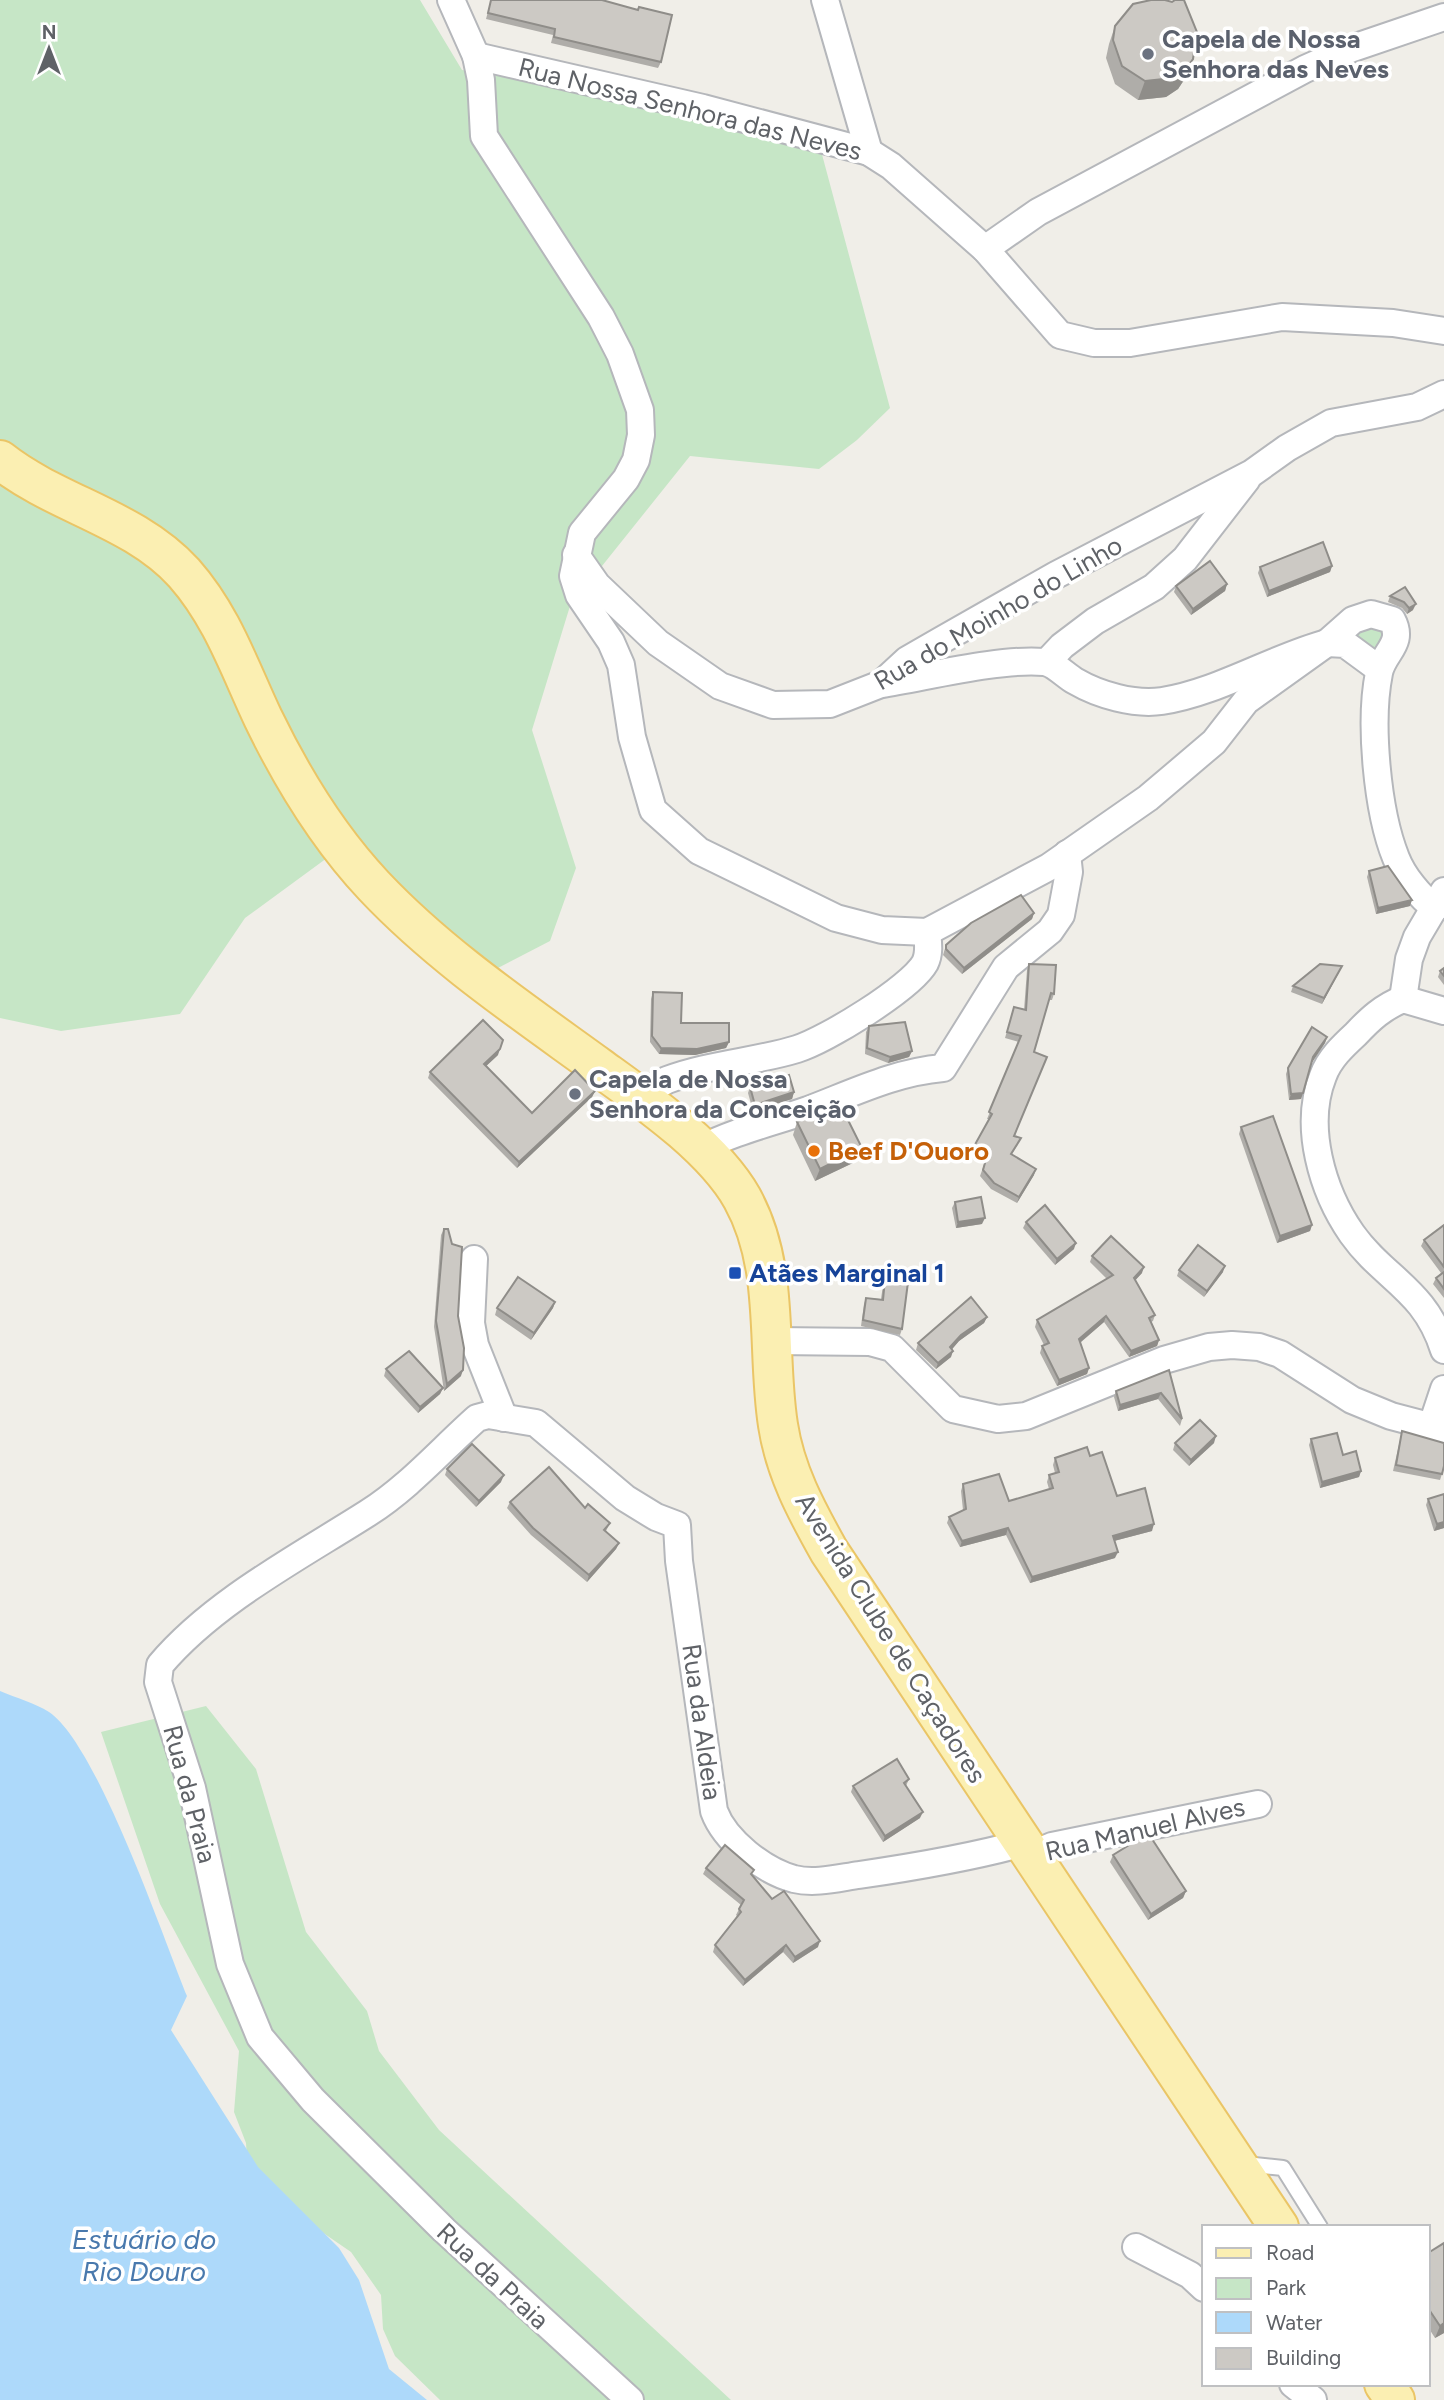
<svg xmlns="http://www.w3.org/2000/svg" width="1444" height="2400" font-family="Figtree,sans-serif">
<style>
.green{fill:#c6e6c6}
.water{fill:#add9fa}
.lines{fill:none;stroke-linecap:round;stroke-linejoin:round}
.lane-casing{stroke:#b5b7bb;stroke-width:18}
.street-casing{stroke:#b5b7bb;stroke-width:30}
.primary-casing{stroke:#eac566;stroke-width:42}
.lane{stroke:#fff;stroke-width:14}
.street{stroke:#fff;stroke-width:26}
.primary{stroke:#fbefb2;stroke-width:38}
.wall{fill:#afada9}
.shaded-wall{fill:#8f8d89}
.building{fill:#ccc9c4;stroke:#8f8d89;stroke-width:2}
.worship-dot{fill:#6b7280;stroke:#fff;stroke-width:2.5}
.food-dot{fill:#e8710a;stroke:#fff;stroke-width:2.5}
.transit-dot{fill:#1a4fb4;stroke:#fff;stroke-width:2.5}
.labels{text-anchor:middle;stroke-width:7;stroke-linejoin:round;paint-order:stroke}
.worship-label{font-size:26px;font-weight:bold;fill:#5b616d;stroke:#fff;text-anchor:start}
.street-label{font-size:26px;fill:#5f6267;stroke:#fff}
.food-label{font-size:26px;font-weight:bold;fill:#c56008;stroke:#fff;text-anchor:start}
.transit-label{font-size:26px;font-weight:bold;fill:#164399;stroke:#fff;text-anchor:start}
.water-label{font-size:28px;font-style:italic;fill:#4979ad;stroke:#fff}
</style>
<rect width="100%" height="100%" fill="#f0eee8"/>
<g class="green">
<polygon points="0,0 420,0 462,70 649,99 820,147 890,408 857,440 819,469 690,456 570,606 532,730 576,868 550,941 496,969 479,984 357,836 245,918 180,1014 61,1031 0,1018"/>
<polygon points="1387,626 1376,653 1356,639 1358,628"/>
<polygon points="206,1706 256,1769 306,1932 367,2011 379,2051 439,2130 731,2400 440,2400 395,2356 383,2329 381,2295 351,2252 316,2228 248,2175 246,2143 234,2112 239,2051 160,1904 101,1732"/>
</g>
<path class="water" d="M 0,1691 C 16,1698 35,1703 49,1712 C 97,1744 163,1937 187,1996 L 171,2030 L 258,2167 L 339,2248 L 359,2280 L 389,2369 L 427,2400 L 0,2400 Z"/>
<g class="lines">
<defs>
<polyline id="lane" points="1245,2164 1283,2168 1320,2227"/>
<g id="street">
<polyline points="451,0 476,56 481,80 484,136 601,317 620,354 640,410 641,435 636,460 626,479 582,533 573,576 579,595 611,642 621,665 632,737 653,810 699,851 836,918 882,930 927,932"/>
<polyline points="825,0 869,152"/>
<polyline points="476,56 703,108 869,152 891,166 985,249 1060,335 1094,343 1130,343 1282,317 1393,323 1444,331"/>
<polyline points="985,249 1038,212 1305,69 1350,49 1444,17"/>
<polyline points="576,555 597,585 658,643 720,686 773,705 830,704 881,684 907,660 940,641 1056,575 1252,473 1287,448 1331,423 1417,407 1444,394"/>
<polyline points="1047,662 1062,646 1095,621 1154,587 1185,559 1247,479"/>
<path d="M 881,684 C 926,677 1001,658 1044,662 C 1054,663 1066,676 1075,681 C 1099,695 1134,705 1162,701 C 1219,692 1272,658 1327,643 L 1345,644 L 1379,669"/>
<path d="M 927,932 L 1049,867 L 1148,798 L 1214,742 L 1246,701 L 1327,643 L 1353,620 L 1371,614 L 1392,620 C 1405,644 1383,652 1379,673 C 1369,722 1377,811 1396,858 C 1403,876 1420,897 1435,908"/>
<polyline points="1403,999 1409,959 1417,937 1444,891"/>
<path d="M 1444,1011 L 1403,999 C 1383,1007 1370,1019 1356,1034 C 1343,1046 1329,1059 1323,1076 C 1303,1126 1322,1191 1352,1234 C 1384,1279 1425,1289 1444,1350"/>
<path d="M 640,1097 C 649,1092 658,1084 667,1080 C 709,1064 755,1062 797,1049 C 826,1040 911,988 925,963 C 930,953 928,942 927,932"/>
<path d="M 700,1149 C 735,1131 771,1123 808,1110 C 853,1093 895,1072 943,1068 L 1006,967 L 1050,931 L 1061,915 L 1069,872 L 1067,854"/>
<polyline points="474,1259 471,1323 475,1345 504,1418"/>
<polyline points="774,1341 870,1342 892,1348 953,1409 998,1419 1026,1416 1164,1360 1209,1347 1232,1345 1259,1347 1280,1354 1352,1400 1391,1416 1444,1430"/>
<polyline points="1431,1428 1444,1389"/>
<polyline points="1031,1855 1052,1846 1258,1804"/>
<polyline points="1136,2247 1190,2275 1204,2288"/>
<polyline points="1293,2384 1313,2400"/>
<path d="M 630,2400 L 444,2230 L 313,2100 L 260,2037 L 230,1964 L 192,1788 L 158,1682 L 160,1665 C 213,1602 299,1557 368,1513 C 409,1487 441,1450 477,1418 L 488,1415 L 536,1423 L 625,1498 L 656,1517 L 677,1525 L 679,1561 L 714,1811 C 725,1841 764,1871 794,1879 C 815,1884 838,1878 859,1875 C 914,1867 969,1858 1023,1843"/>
</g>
<g id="primary">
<path d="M 0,460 C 57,505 134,518 184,573 C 222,616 239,667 263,718 C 292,778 328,837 374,886 C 440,956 522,1011 599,1067 C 646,1101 713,1147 742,1198 C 781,1268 766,1349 778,1425 C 785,1471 806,1510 829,1551 L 1279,2227"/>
<polyline points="1384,2384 1395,2400"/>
</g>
</defs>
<use href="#lane" class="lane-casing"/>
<use href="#street" class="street-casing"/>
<use href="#primary" class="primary-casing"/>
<use href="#lane" class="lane"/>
<use href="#street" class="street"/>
<use href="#primary" class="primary"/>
</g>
<g class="wall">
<polygon points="491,0 602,0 638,10 661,62 658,68 551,43 553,35 486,19"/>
<polygon points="1115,26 1186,77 1178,89 1166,97 1138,100 1115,84 1106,58 1109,44"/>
<polygon points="1332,566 1330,572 1267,597 1258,573 1260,567"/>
<polygon points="1227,584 1225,591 1191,615 1174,592 1176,586"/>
<polygon points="1405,587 1413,610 1407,614 1402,608 1388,602 1390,596"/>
<polygon points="1369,871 1410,906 1376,914 1367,877"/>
<polygon points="1034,913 1032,919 962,974 943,955 946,945"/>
<polygon points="1029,964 1054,994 1052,1000 1049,1000 1034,1052 1015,1136 1018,1144 1012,1154 1034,1175 1017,1203 991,1189 980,1176 985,1162 971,1154 973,1148 989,1119 987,1119 1019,1042 1005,1038 1012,1013 1024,1010 1027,970"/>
<polygon points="1342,966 1339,972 1322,1004 1291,992 1293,986"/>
<polygon points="1444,968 1444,985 1438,977 1440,971"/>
<polygon points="653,992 681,1023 729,1042 726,1048 695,1055 659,1054 650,1042 651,999"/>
<polygon points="869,1026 912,1051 909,1057 888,1063 865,1054 866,1032"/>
<polygon points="1327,1037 1325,1043 1312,1062 1301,1099 1289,1100 1286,1074 1288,1068"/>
<polygon points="498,1055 486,1066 532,1113 595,1091 592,1097 517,1168 428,1078 430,1072"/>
<polygon points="750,1087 794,1092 792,1099 753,1111 748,1093"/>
<polygon points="797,1122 857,1161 815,1181 793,1135"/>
<polygon points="1241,1127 1312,1225 1310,1231 1277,1243 1239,1134"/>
<polygon points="955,1202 982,1224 956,1228 952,1208"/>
<polygon points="1026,1222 1074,1249 1055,1265 1023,1228"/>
<polygon points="1444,1225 1444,1298 1433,1284 1436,1278 1441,1273 1421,1246 1424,1240"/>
<polygon points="444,1229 458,1316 461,1376 444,1391 434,1327 441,1235"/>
<polygon points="1092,1256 1142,1273 1135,1280 1155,1315 1153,1321 1151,1322 1159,1340 1157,1346 1129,1357 1104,1322 1080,1343 1089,1368 1087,1374 1057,1386 1040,1353 1042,1346 1044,1345 1035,1327 1037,1320 1107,1279 1090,1262"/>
<polygon points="1179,1270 1223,1272 1204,1297 1177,1276"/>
<polygon points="885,1279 902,1329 900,1335 861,1326 864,1304 866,1298 881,1299 883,1285"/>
<polygon points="555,1302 553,1308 531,1340 495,1315 497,1308"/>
<polygon points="987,1317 984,1323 959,1341 952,1349 951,1357 936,1369 916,1350 918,1343"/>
<polygon points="386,1369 443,1388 440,1394 418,1413 384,1376"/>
<polygon points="1169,1370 1182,1419 1180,1426 1158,1399 1118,1411 1114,1397 1116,1391"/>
<polygon points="1402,1431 1442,1474 1440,1480 1393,1471"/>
<polygon points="1311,1439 1343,1455 1361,1471 1359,1477 1320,1488 1309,1445"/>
<polygon points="1175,1443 1214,1443 1189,1466 1173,1450"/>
<polygon points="1090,1456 1117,1496 1152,1531 1114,1541 1115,1558 1030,1583 1006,1535 960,1547 947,1523 949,1517 963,1510 961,1491 963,1484 1009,1501 1049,1489 1047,1482 1049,1475 1055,1473 1053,1465 1055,1458"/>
<polygon points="447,1469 501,1482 476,1507 445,1475"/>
<polygon points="1428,1499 1444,1528 1434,1531 1426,1505"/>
<polygon points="510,1502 610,1523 606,1531 619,1543 616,1549 587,1582 531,1535 507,1508"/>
<polygon points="909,1779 906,1786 920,1818 883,1842 851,1792 853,1786"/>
<polygon points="1113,1855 1186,1891 1183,1898 1148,1920 1110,1862"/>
<polygon points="706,1868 752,1876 772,1899 818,1947 793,1963 783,1952 743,1986 713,1952 715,1945 737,1916 736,1915 741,1905 703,1874"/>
<polygon points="1444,2243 1444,2333 1435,2338 1428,2327 1428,2253"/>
</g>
<g class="shaded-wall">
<polygon points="1193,59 1186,77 1178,89 1166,97 1138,100 1145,81"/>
<polygon points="1332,566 1330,572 1267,597 1269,591"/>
<polygon points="1227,584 1225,591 1191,615 1193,609"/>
<polygon points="1416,604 1413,610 1407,614 1409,608"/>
<polygon points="1412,900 1410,906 1376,914 1378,908"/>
<polygon points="1034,913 1032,919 962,974 964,968"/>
<polygon points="1342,966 1339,972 1322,1004 1324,998"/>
<polygon points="1327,1037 1325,1043 1311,1064 1313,1057"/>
<polygon points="729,1042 726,1048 695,1055 659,1054 661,1048"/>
<polygon points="500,1049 498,1055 482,1070 484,1064"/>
<polygon points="912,1051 909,1057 888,1063 890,1057"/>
<polygon points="595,1091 592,1097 517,1168 519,1162"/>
<polygon points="794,1092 792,1099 753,1111 755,1105"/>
<polygon points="1303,1093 1301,1099 1289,1100 1291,1094"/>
<polygon points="862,1148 857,1161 815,1181 820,1169"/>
<polygon points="1036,1169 1034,1175 1017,1203 1019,1197"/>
<polygon points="985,1218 982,1224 956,1228 958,1222"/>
<polygon points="1312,1225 1310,1231 1277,1243 1280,1236"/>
<polygon points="1076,1243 1074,1249 1055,1265 1057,1259"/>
<polygon points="1225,1266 1223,1272 1204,1297 1207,1291"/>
<polygon points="1144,1267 1142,1273 1132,1284 1134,1278"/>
<polygon points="555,1302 553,1308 531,1340 534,1333"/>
<polygon points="1106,1316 1104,1322 1076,1346 1079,1339"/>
<polygon points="987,1317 984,1323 959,1341 948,1354 950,1347 961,1335"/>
<polygon points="1159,1340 1157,1346 1129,1357 1131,1351"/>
<polygon points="953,1351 951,1357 936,1369 938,1363"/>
<polygon points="1089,1368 1087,1374 1057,1386 1059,1380"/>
<polygon points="463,1370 461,1376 444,1391 447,1384"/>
<polygon points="443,1388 440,1394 418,1413 420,1407"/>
<polygon points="1161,1393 1158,1399 1118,1411 1120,1405"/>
<polygon points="1216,1436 1214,1443 1189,1466 1191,1460"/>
<polygon points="1361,1471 1359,1477 1320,1488 1322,1482"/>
<polygon points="504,1475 501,1482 476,1507 479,1501"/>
<polygon points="1444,1522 1444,1528 1434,1531 1437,1524"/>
<polygon points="1154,1524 1152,1531 1110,1542 1113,1536"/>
<polygon points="1008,1528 1006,1535 960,1547 962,1541"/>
<polygon points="619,1543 616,1549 587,1582 589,1575"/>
<polygon points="1118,1552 1115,1558 1030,1583 1032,1577"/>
<polygon points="923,1812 920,1818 883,1842 885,1836"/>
<polygon points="1186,1891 1183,1898 1148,1920 1151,1914"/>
<polygon points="820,1941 818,1947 793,1963 795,1957"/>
<polygon points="786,1945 783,1952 743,1986 745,1980"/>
<polygon points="1444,2323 1444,2333 1435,2338 1440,2326"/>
</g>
<g class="building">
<polygon points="491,0 602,0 638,10 639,7 672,15 661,62 554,37 555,29 488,13"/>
<polygon points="1151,0 1165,0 1172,2 1175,0 1184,0 1197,32 1193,59 1185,70 1173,78 1145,81 1122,66 1113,40 1115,26 1133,4"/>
<polygon points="1323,542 1332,566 1269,591 1260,567"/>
<polygon points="1210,561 1227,584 1193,609 1176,586"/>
<polygon points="1405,587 1416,604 1409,608 1404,602 1390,596"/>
<polygon points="1388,866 1412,900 1378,908 1369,871"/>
<polygon points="1021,895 1034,913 964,968 946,949 946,945 971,923"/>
<polygon points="1029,964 1056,965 1054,994 1051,993 1034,1052 1047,1057 1014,1136 1021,1138 1011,1154 1036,1169 1019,1197 994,1183 983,1170 987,1156 973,1148 992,1114 989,1112 1021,1036 1007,1032 1014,1007 1026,1010"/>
<polygon points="1320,964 1342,966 1324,998 1293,986"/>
<polygon points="1444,968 1444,976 1440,971"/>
<polygon points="653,992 682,993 681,1023 729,1023 729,1042 697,1049 661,1048 652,1036"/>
<polygon points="483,1020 503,1040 500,1049 484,1064 532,1113 575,1070 595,1091 519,1162 430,1072"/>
<polygon points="905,1022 912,1051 890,1057 867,1048 869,1026"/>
<polygon points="1312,1027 1327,1037 1313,1057 1303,1093 1291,1094 1288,1068"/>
<polygon points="789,1075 794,1092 755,1105 750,1087"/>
<polygon points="840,1104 862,1148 820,1169 797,1122"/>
<polygon points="1273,1116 1312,1225 1280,1236 1241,1127"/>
<polygon points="981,1197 985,1218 958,1222 955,1202"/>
<polygon points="1045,1205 1076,1243 1057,1259 1026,1222"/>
<polygon points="1444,1225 1444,1267 1424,1240"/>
<polygon points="444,1229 448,1229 452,1244 462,1247 458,1316 464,1348 463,1370 447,1384 436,1321"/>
<polygon points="1111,1236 1144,1267 1134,1278 1155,1315 1149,1318 1159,1340 1131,1351 1106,1316 1079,1339 1089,1368 1059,1380 1042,1346 1049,1343 1037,1320 1113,1275 1092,1256"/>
<polygon points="1198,1245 1225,1266 1207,1291 1179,1270"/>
<polygon points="1444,1272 1444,1289 1436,1278"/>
<polygon points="518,1277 555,1302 534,1333 497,1308"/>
<polygon points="885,1279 908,1282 902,1329 863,1320 866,1298 883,1300"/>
<polygon points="971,1297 987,1317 961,1335 950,1347 953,1351 938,1363 918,1343"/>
<polygon points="409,1351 443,1388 420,1407 386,1369"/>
<polygon points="1169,1370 1182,1419 1161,1393 1120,1405 1116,1391"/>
<polygon points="1200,1420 1216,1436 1191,1460 1175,1443"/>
<polygon points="1402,1431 1444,1443 1444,1466 1442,1474 1396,1465"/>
<polygon points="1337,1433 1343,1455 1356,1451 1361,1471 1322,1482 1311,1439"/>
<polygon points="472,1444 504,1475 479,1501 447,1469"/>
<polygon points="1087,1447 1090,1456 1102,1452 1117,1496 1145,1488 1154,1524 1113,1536 1118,1552 1032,1577 1008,1528 962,1541 949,1517 966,1509 963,1484 999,1474 1009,1501 1053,1488 1049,1475 1059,1472 1055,1458"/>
<polygon points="549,1467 585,1508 588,1504 610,1523 604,1530 619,1543 589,1575 533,1528 510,1502"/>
<polygon points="1444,1494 1444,1522 1437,1524 1428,1499"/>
<polygon points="897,1759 909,1779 904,1783 923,1812 885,1836 853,1786"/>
<polygon points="1150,1836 1186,1891 1151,1914 1113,1855 1139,1839"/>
<polygon points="725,1845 754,1870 751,1874 772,1899 784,1891 820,1941 795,1957 786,1945 745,1980 715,1945 741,1912 739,1909 744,1900 706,1868"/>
<polygon points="1444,2243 1444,2323 1440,2326 1428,2308 1428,2253"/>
</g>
<g class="worship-dot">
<circle cx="1148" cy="54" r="7"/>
<circle cx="575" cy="1094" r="7"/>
</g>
<circle class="food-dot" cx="814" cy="1151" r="7"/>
<rect class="transit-dot" x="728" y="1266" width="14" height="14" rx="3.5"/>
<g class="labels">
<g class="worship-label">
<text x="1162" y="48">Capela de Nossa<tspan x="1162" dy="30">Senhora das Neves</tspan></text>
<text x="589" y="1088">Capela de Nossa<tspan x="589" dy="30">Senhora da Conceição</tspan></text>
</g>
<g class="street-label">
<text transform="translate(690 109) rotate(14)" y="9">Rua Nossa Senhora das Neves</text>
<text transform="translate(998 613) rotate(-30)" y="9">Rua do Moinho do Linho</text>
<text transform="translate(891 1638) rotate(58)" y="9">Avenida Clube de Caçadores</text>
<text transform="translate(702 1722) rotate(82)" y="9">Rua da Aldeia</text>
<text transform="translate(190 1794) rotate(75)" y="9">Rua da Praia</text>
<text transform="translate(1145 1829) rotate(-13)" y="9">Rua Manuel Alves</text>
<text transform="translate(493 2276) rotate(43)" y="9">Rua da Praia</text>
</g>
<g class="food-label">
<text x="828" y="1160">Beef D'Ouoro</text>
</g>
<g class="transit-label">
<text x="749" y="1282">Atães Marginal 1</text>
</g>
<g class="water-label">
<text x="144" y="2249">Estuário do<tspan x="144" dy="32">Rio Douro</tspan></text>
</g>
</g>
<rect x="1202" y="2225" width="228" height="161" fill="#ffffff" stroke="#bfc0c2" stroke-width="2"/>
<rect x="1216" y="2248" width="35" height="10" fill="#fbefb2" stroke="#bfc0c2" stroke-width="2"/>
<text x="1266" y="2260" font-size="21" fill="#5f6267">Road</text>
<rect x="1216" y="2278" width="35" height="21" fill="#c6e6c6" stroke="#bfc0c2" stroke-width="2"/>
<text x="1266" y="2295" font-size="21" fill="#5f6267">Park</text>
<rect x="1216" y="2312" width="35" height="21" fill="#add9fa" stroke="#bfc0c2" stroke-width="2"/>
<text x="1266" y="2330" font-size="21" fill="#5f6267">Water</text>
<rect x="1216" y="2348" width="35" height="21" fill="#ccc9c4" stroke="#bfc0c2" stroke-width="2"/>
<text x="1266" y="2365" font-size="21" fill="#5f6267">Building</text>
<g transform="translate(49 49)" stroke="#ffffff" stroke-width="5" paint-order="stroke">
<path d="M0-5L12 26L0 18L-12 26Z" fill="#5f6267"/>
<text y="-10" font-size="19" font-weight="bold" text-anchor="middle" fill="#5f6267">N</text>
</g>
</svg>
